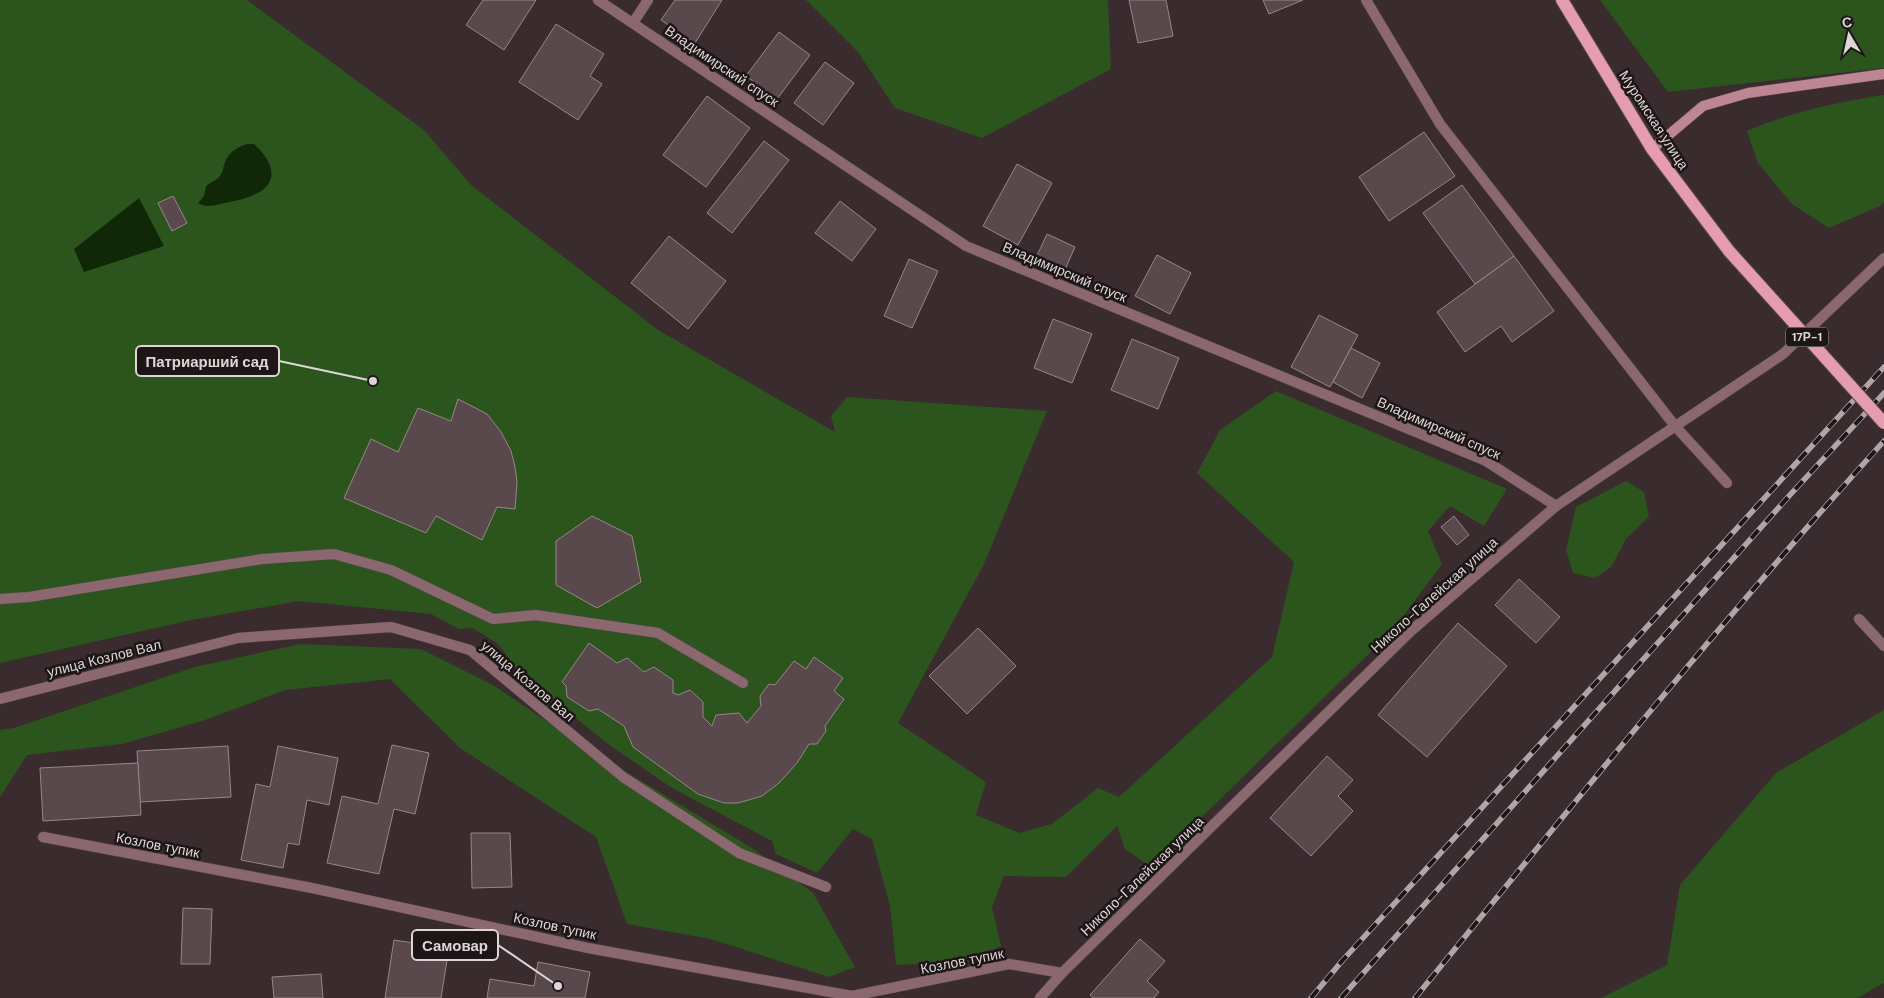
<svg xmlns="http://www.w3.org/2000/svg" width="1884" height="998" font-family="'DM Sans',sans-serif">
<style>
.green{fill:#2c551d}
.water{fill:#102807}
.building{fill:#59484c;stroke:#988689}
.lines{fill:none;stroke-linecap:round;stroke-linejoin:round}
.lane-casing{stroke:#584a4d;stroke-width:11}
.street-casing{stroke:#584a4d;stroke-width:11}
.secondary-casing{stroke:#584a4d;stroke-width:11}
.primary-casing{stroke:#584a4d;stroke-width:14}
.lane{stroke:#8b676f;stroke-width:10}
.street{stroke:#8b676f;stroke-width:10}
.secondary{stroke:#be8593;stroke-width:10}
.primary{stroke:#e59cae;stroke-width:12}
.rail-casing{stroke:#b0a5a7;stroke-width:5.5}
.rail{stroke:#1d1617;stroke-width:4;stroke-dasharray:11;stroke-linecap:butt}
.primary-bridge-casing{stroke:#584a4d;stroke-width:14;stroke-linecap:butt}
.primary-bridge{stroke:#e59cae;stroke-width:12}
.labels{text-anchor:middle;stroke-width:5;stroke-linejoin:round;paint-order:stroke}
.shield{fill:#1d1617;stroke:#a59c9d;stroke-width:1}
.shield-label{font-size:12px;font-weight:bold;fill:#dfd5d7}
.street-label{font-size:14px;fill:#dfd5d7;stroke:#1d1617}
.leader{fill:none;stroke:#dfd5d7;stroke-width:2}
.callout-dot{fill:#dfd5d7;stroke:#1d1617;stroke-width:2}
.callout{fill:#1d1617;stroke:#dfd5d7;stroke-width:2}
.callout-label{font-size:15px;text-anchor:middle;font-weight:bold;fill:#dfd5d7}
</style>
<rect width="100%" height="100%" fill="#3a2b2f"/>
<g class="green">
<polygon points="0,0 247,0 424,130 471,185 658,330 835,432 831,416 847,397 1047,411 984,564 898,723 986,782 976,815 1019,833 1052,824 1098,788 1119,797 1272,657 1294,562 1197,473 1220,430 1276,391 1507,489 1484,526 1450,506 1428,531 1442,564 1393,630 1151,867 1125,849 1117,826 1066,877 1004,876 992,907 1001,946 967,961 896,965 890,906 872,839 853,829 817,873 776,854 772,841 672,788 608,744 520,673 498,644 481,633 472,628 459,629 431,614 299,601 191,620 0,663"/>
<polygon points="806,0 1108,0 1111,69 982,138 895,108 858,52"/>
<polygon points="1600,0 1884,0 1884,68 1668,92"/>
<path d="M 1884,95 L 1884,202 L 1880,206 L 1829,228 L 1792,204 L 1758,163 L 1747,131 C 1791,112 1837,102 1884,95 Z"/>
<polygon points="1626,481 1644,492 1649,516 1626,539 1611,567 1595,578 1573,573 1566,550 1576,507"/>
<polygon points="300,644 421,649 493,685 579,743 755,850 813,893 855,967 829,977 711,939 627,924 596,837 460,748 390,679 285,690 205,720 122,744 27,755 0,797 0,730 14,728 195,667"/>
<polygon points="1884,710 1884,983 1857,998 1601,998 1667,965 1680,885 1776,773"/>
</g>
<g class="water">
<path d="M 247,144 L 254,144 C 289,177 267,196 229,202 C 218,204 209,209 198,203 L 204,196 L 206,186 C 210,182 216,181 219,177 C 223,173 223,167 225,162 C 229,152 237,147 247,144 Z"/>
<polygon points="139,198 164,246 84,272 74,249"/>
</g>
<g class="building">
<polygon points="483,0 536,0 504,50 466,25"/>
<polygon points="675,0 722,0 695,43 661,20"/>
<polygon points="1129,0 1166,0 1173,36 1138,43"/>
<polygon points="1263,0 1303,0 1269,14"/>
<polygon points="556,24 604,54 590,76 602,84 578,120 519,82"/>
<polygon points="779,32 810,55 777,99 746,76"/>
<polygon points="825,62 854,83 823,125 794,103"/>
<polygon points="707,96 750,128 706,187 663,155"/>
<polygon points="1424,132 1455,176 1389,221 1359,177"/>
<polygon points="764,141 789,160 732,233 707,213"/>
<polygon points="1017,164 1052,183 1018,245 983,226"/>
<polygon points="1462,185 1514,256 1475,284 1423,213"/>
<polygon points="173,196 187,223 172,231 158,203"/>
<polygon points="840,201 876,229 852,261 815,233"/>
<polygon points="1047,234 1075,247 1063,274 1034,262"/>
<polygon points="669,236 726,281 688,329 631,283"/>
<polygon points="1157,255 1191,273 1170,314 1135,296"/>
<polygon points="1514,256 1554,311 1512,342 1501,326 1465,352 1437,312"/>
<polygon points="909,259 938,271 912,328 884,316"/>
<polygon points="1319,315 1358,335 1330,387 1291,367"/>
<polygon points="1053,319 1092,334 1072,383 1034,368"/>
<polygon points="1132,339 1179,358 1158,409 1111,390"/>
<polygon points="1351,348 1380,363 1362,398 1333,382"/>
<polygon points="458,399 487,414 501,432 511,451 515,467 517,482 515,509 497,507 482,540 436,516 426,533 344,498 371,439 398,452 418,408 451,421"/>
<polygon points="592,516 632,536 641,582 597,608 556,585 556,541"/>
<polygon points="1454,516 1469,535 1457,545 1441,527"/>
<polygon points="1519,579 1560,617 1536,643 1495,605"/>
<polygon points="1458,623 1507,666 1427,757 1378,715"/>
<polygon points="978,628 1016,666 967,714 929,676"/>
<polygon points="589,643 617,663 627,658 644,672 654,667 673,680 673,693 678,695 690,690 703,702 703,717 712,726 716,715 739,713 747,723 761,706 760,696 769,684 775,685 794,661 806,669 814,657 843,678 834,691 844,699 825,726 826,731 817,744 809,744 797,763 779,783 762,796 738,803 724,803 698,794 633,747 624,726 598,709 589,711 567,697 566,686 562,682"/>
<polygon points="392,745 429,753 415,814 394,809 379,874 327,863 342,796 378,804"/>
<polygon points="228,746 231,797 140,802 137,751"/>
<polygon points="278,746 338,758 329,805 307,800 299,845 288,843 283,868 241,860 256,784 270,787"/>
<polygon points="1327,756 1353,780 1338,796 1353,811 1311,856 1270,818"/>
<polygon points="138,763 141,815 43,821 40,768"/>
<polygon points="471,833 510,833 512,887 472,888"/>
<polygon points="183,908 212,909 210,964 181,964"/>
<polygon points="1140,939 1165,961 1147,981 1159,992 1154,998 1093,998 1090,995"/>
<polygon points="394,940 449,948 441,998 385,998"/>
<polygon points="538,962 590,972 585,998 487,998 490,979 534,986"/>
<polygon points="321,974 323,998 274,998 272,977"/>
</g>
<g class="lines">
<defs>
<g id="lane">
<polyline points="1675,426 1727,483"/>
<polyline points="1859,619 1884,646"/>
<polyline points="0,699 238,638 391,627 470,650 623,777 739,853 826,887"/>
</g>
<g id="street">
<polyline points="598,0 966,246 1486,461 1556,506"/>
<polyline points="1366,0 1440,124 1675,426"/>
<polyline points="633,23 648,0"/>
<polyline points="0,599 29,597 262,559 334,554 391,570 493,619 536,615 658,633 743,683"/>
<polyline points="43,837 312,888 588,948 852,996 1009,964 1062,973"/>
<polyline points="1040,998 1062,973 1411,631 1556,506 1783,354 1884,258"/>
</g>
<polyline id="secondary" points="1652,149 1703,106 1748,93 1884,74"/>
<polyline id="primary" points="1562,0 1652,149 1729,251"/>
</defs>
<use href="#lane" class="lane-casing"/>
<use href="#street" class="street-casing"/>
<use href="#secondary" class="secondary-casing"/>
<use href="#primary" class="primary-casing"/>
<use href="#lane" class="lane"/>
<use href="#street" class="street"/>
<use href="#secondary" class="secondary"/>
<use href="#primary" class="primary"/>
<defs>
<g id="rail">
<polyline points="1311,998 1342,961 1884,367"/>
<polyline points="1341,998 1789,496 1884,393"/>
<path d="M 1415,998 C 1568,810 1721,621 1884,441"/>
</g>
</defs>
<use href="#rail" class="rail-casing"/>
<use href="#rail" class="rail"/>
<defs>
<polyline id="primary-bridge" points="1729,251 1884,423"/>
</defs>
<use href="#primary-bridge" class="primary-bridge-casing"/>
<use href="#primary-bridge" class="primary-bridge"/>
</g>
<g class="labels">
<rect class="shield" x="1786" y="327.5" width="42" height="19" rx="4"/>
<g class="shield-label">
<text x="1807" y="341">17Р-1</text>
</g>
<g class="street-label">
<text transform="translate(722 66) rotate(34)" y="5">Владимирский спуск</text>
<text transform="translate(1654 120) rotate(57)" y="5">Муромская улица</text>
<text transform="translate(1065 272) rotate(23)" y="5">Владимирский спуск</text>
<text transform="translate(1439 428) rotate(24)" y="5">Владимирский спуск</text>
<text transform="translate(1434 595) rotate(-42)" y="5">Николо-Галейская улица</text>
<text transform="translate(104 658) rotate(-14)" y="5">улица Козлов Вал</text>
<text transform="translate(528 681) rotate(40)" y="5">улица Козлов Вал</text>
<text transform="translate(158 845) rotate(11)" y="5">Козлов тупик</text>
<text transform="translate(1142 876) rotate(-44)" y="5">Николо-Галейская улица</text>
<text transform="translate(555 926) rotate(12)" y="5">Козлов тупик</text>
<text transform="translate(962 961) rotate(-11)" y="5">Козлов тупик</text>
</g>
</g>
<path class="leader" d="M373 381L279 361M558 986L498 945"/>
<g class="callout-dot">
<circle cx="373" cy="381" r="5"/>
<circle cx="558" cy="986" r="5"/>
</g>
<g class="callout">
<rect x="136" y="346" width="143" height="30" rx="5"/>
<rect x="412" y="930" width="86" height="30" rx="5"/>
</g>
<g class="callout-label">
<text x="207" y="367">Патриарший сад</text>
<text x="455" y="951">Самовар</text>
</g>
<g transform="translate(1849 35) rotate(351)" stroke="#1d1617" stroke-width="4" paint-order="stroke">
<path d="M0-4L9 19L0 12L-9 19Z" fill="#dfd5d7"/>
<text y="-8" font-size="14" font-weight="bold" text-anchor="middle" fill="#dfd5d7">С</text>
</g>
</svg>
